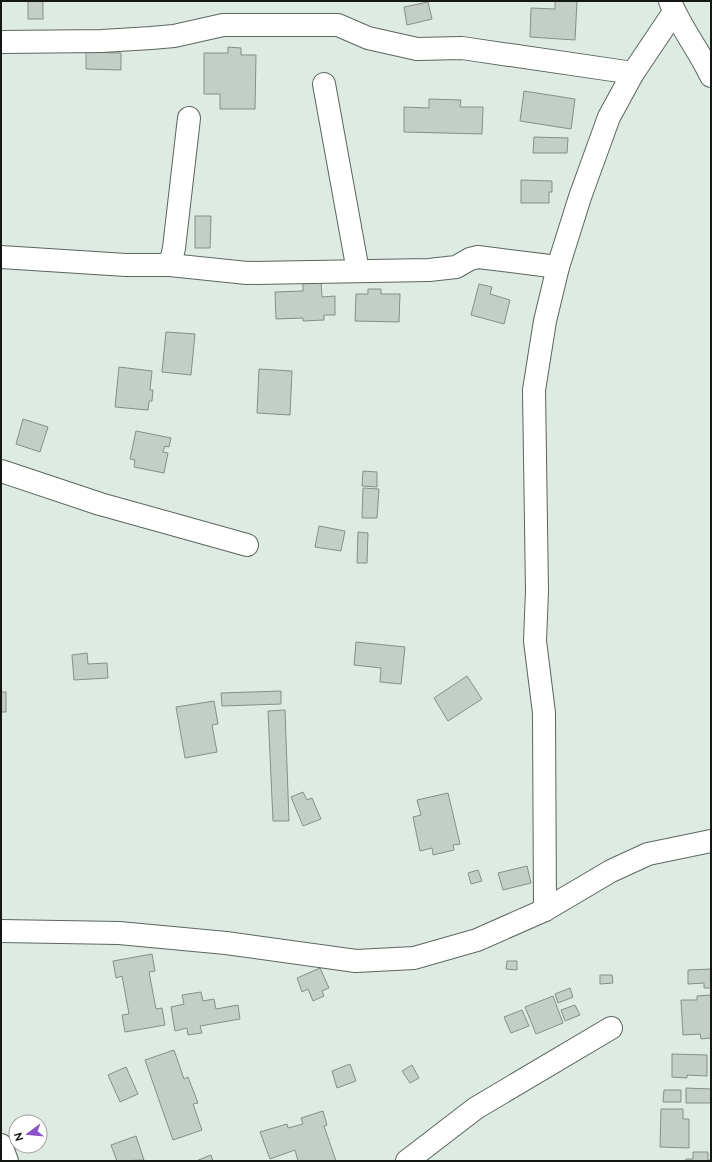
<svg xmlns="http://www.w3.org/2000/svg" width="712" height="1162" font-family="Raleway,sans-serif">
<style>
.building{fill:#c2cec6;stroke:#848f88}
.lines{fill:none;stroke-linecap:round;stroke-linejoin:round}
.minor-casing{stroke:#5a655e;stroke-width:24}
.minor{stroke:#fff;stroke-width:22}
</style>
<rect width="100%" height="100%" fill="#deebe3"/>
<g class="building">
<rect x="28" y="1" width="15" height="18"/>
<polygon points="555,1 577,1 575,40 530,37 531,8 555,9"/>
<polygon points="428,2 432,19 407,25 404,7"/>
<polygon points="228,47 241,48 241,55 256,55 255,109 220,109 220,94 204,94 204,53 228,53"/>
<polygon points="86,52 121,53 121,70 86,69"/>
<polygon points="524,91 575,99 571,129 520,121"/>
<polygon points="429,99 461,100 460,107 483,107 482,134 404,132 404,107 429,108"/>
<polygon points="534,137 568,138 567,153 533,153"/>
<polygon points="521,180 552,181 552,192 549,192 549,203 521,203"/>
<polygon points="195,216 211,216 210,248 195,248"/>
<polygon points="303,282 321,282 322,297 335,296 335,315 324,315 324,320 303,321 303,318 276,319 275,292 303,291"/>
<polygon points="479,284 492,287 490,294 510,300 504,324 471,315"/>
<polygon points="368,289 381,289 381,294 400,294 399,322 355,321 356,294 368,294"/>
<polygon points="166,332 195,334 191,375 162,372"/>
<polygon points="119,367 152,371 150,390 153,390 152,401 149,401 148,410 115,407"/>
<polygon points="259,369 292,371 290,415 257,413"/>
<polygon points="23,419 48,427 40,452 16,444"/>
<polygon points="136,431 171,438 169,447 165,446 163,452 168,453 164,473 134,467 135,460 130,459"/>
<polygon points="363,471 377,472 377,487 362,486"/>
<polygon points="363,488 379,489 377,518 362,518"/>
<polygon points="319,526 345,531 341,551 315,547"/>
<polygon points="358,532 368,533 367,563 357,563"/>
<polygon points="356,642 405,647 401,684 380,682 381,668 354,665"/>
<polygon points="87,653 88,664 107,663 108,678 74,680 72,655"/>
<polygon points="467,676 482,699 448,721 434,698"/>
<polygon points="281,691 281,704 222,706 221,693"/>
<rect x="1" y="692" width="5" height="20"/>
<polygon points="214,701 218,724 212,725 217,752 185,758 176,707"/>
<polygon points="285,710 289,821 273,821 268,711"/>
<polygon points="303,792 307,800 312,798 321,819 303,826 291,797"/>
<polygon points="448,793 460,844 453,845 454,850 433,855 432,848 420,851 413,817 421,815 417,800"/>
<polygon points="527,866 531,883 503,890 498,873"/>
<polygon points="478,870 482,881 471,884 468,873"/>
<polygon points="152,954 155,971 149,972 156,1009 162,1008 165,1025 125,1032 122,1015 129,1014 122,976 116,978 113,961"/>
<polygon points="507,961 517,961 517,970 506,969"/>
<polygon points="320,968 329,988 322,991 324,996 313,1001 308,989 302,992 297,978"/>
<polygon points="711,969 711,988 704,988 704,983 688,984 688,970"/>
<polygon points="600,975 612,975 613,983 600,984"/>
<polygon points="570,988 573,997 558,1003 555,994"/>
<polygon points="201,992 203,1001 214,999 216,1009 238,1005 240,1019 200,1026 202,1033 188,1035 187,1028 175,1031 171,1007 184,1004 182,995"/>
<polygon points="711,995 711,1038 701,1039 700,1034 683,1035 681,1000 697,1000 697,996"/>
<polygon points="553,996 563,1023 536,1034 525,1007"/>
<polygon points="575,1005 580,1015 565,1021 561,1010"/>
<polygon points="522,1010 529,1026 511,1033 504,1017"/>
<polygon points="174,1050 184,1079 188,1077 198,1103 193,1104 202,1130 173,1140 145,1060"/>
<polygon points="672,1054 707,1055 707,1076 687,1075 687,1078 672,1077"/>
<polygon points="350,1064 356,1081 337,1088 332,1071"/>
<polygon points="412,1065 419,1078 410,1083 402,1071"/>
<polygon points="126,1067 138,1094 120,1102 108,1075"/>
<polygon points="686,1088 711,1089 711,1103 686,1103"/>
<polygon points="664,1090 681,1090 681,1102 663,1102"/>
<polygon points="661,1109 683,1109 683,1119 689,1119 689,1148 660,1147"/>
<polygon points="323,1111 327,1125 324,1126 336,1161 298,1161 295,1150 270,1159 260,1132 287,1124 288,1128 303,1124 301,1118"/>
<polygon points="136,1136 144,1160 117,1161 111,1145"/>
<polygon points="693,1152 708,1152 708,1160 711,1160 711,1161 685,1161 686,1159 693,1159"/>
<polygon points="211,1155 213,1161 196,1161"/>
</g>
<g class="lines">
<defs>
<g id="minor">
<path d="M 670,1 C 680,27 699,50 711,76"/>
<polyline points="1,42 102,41 151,38 174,36 223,25 338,25 368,38 417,49 462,48 633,73"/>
<polyline points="324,84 358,271"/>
<polyline points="1,257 126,265 170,265 174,248 189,118"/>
<polyline points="170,265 247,273 429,270 456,267 470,259 478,257 558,267"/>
<polyline points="1,471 100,504 247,545"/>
<polyline points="545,910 544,713 535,641 537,591 534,390 545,321 558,267 580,197 609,117 633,73 674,12"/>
<polyline points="1,931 119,933 226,943 356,961 414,958 477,940 545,910 611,871 648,854 711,841"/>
<polyline points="1,1145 7,1161"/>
<polyline points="407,1161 476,1108 611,1028"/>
</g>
</defs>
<use href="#minor" class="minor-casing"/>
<use href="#minor" class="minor"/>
</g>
<rect width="712" height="1162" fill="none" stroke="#131815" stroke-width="4"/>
<g transform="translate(28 1134) rotate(254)"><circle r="19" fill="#ffffff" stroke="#a1a3a1"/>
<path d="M0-3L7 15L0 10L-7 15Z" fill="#8a50c7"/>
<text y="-6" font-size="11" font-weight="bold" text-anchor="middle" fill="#131815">N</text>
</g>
</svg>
